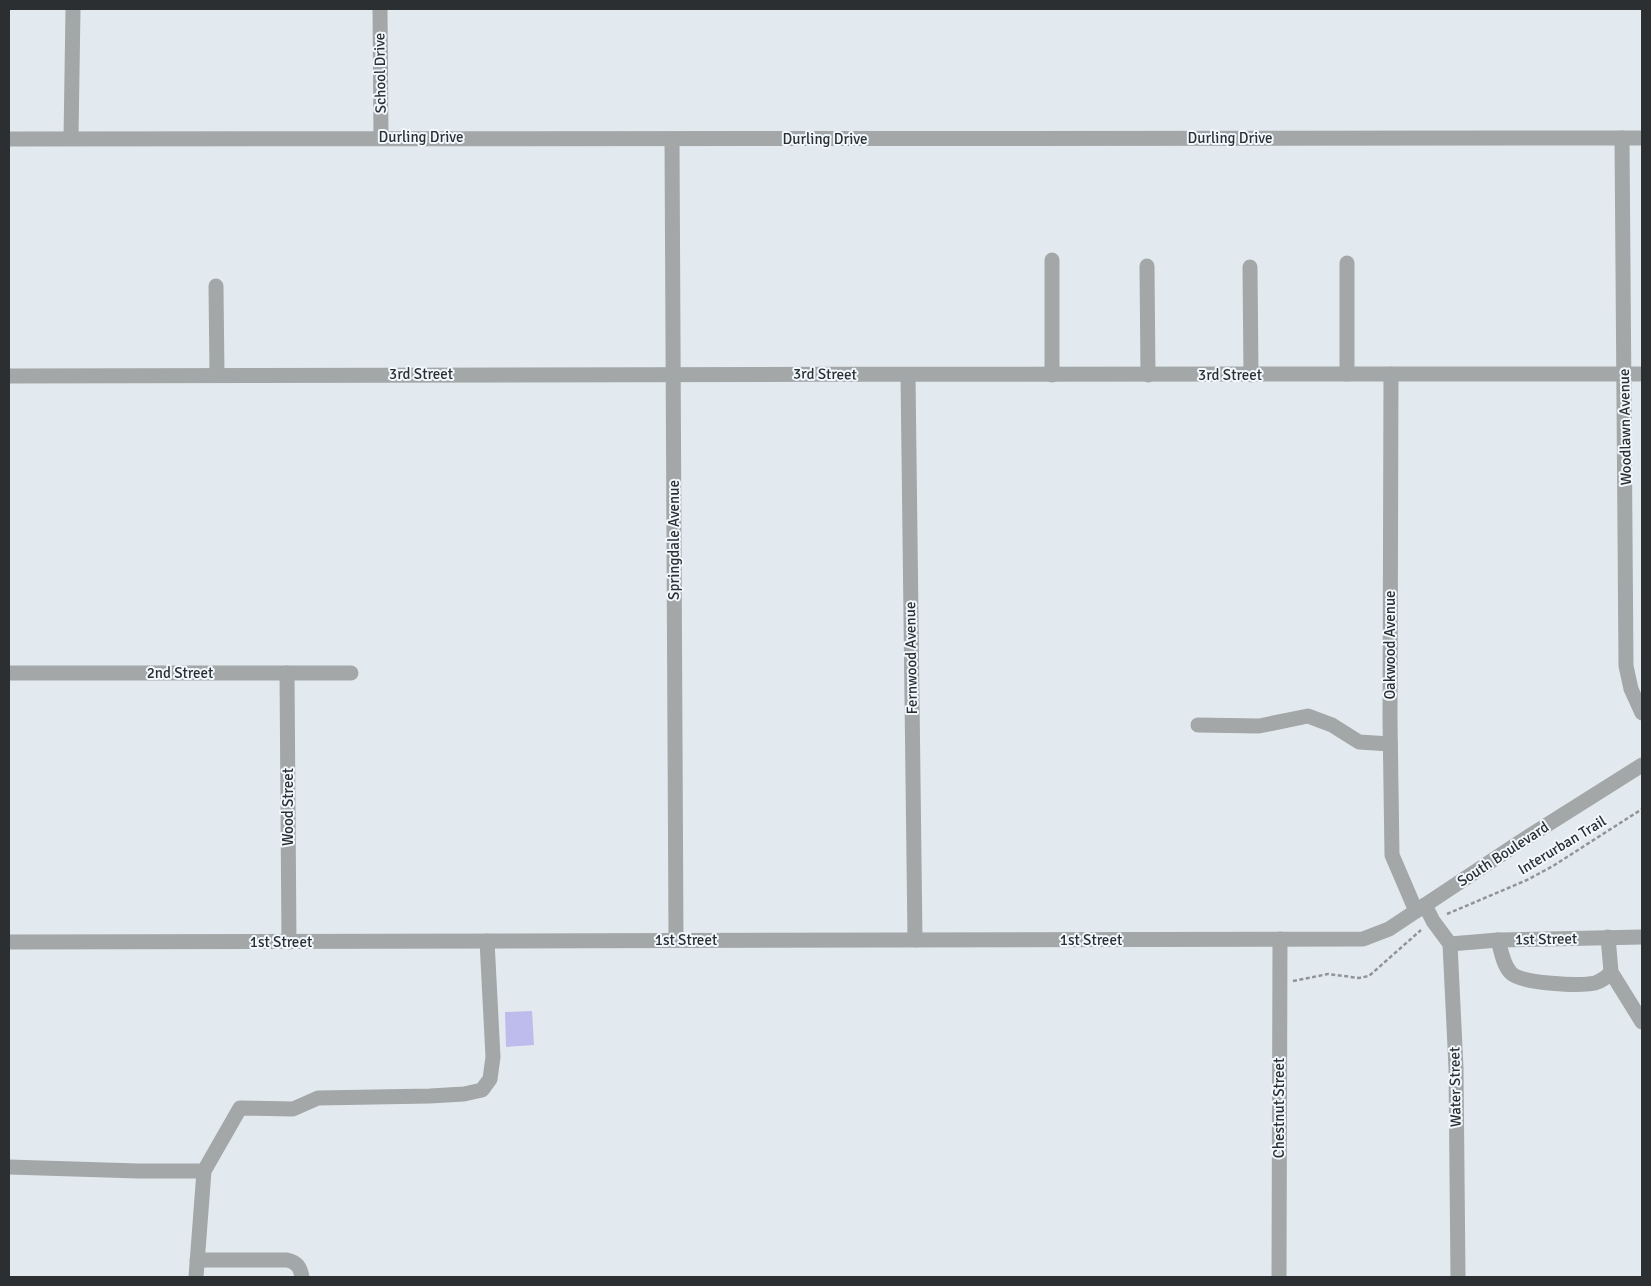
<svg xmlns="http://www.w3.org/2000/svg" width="1651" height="1286" font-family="Signika,sans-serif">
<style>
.green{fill:#bebbed}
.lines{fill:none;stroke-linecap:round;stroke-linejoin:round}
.path{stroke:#8f9497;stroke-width:2.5;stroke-dasharray:4 2.5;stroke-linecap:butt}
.minor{stroke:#a3a7a8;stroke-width:15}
.labels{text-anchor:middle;stroke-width:4;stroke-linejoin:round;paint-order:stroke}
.street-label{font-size:15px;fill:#2c2f31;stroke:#f0f8fd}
</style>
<rect width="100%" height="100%" fill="#e3eaef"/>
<polygon class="green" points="532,1011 534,1045 506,1047 505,1012"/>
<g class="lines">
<g class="path">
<polyline points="1447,914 1527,880 1553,866 1642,809"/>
<polyline points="1293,981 1328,974 1359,978 1369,976 1421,930"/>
</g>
<g class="minor">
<polyline points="380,9 381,137"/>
<polyline points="71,138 73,9"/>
<polyline points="1622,138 1626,666 1631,689 1642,713"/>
<polyline points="9,139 1642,138"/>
<polyline points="672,139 676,940"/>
<polyline points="1052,260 1052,375"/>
<polyline points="1347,263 1347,374"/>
<polyline points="1147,266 1148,375"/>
<polyline points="1250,267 1251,375"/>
<polyline points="216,286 217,375"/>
<polyline points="1391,374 1390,719 1392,855 1416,911"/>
<polyline points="908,375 915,940"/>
<path d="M 9,376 C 553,373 1098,375 1642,374"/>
<polyline points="9,673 351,673"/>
<polyline points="287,673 289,942"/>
<polyline points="1198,725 1259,726 1308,716 1332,725 1359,742 1390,744"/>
<polyline points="1425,905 1433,921 1450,944 1456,1068 1458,1277"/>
<polyline points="1608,937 1611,972 1642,1022"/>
<path d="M 1498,940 C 1501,950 1503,965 1511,973 C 1522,984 1580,986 1595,983 C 1601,981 1607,977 1611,972"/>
<polyline points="9,942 1363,939 1389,929 1520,842 1642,765"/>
<polyline points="1450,944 1498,940 1642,937"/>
<polyline points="9,1167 138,1171 204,1171"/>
<path d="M 197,1260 L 287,1260 C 297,1262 300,1267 302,1277"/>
<polyline points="196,1277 204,1171 240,1108 293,1109 318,1098 430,1096 464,1094 482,1090 490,1079 493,1057 487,941"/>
<polyline points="1279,1277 1280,939"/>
</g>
</g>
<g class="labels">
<g class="street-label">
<text transform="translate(380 73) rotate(-91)" y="5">School Drive</text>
<text x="421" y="142">Durling Drive</text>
<text x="1230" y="143">Durling Drive</text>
<text x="825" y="144">Durling Drive</text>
<text x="421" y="379">3rd Street</text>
<text transform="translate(825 374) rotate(1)" y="5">3rd Street</text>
<text x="1230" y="380">3rd Street</text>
<text transform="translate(1625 427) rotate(-91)" y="5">Woodlawn Avenue</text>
<text transform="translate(674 540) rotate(-90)" y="5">Springdale Avenue</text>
<text transform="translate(1390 645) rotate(-90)" y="5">Oakwood Avenue</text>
<text transform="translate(911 658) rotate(-91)" y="5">Fernwood Avenue</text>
<text x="180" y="678">2nd Street</text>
<text transform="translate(288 807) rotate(-90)" y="5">Wood Street</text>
<text transform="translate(1562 845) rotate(-31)" y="5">Interurban Trail</text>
<text transform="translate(1503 854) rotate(-33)" y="5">South Boulevard</text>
<text transform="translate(1546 939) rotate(-1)" y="5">1st Street</text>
<text x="686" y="945">1st Street</text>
<text x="1091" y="945">1st Street</text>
<text x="281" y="947">1st Street</text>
<text transform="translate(1455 1087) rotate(-91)" y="5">Water Street</text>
<text transform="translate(1279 1108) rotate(-90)" y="5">Chestnut Street</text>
</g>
</g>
<rect width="1651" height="1286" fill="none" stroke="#2c2f31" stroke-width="20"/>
</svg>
